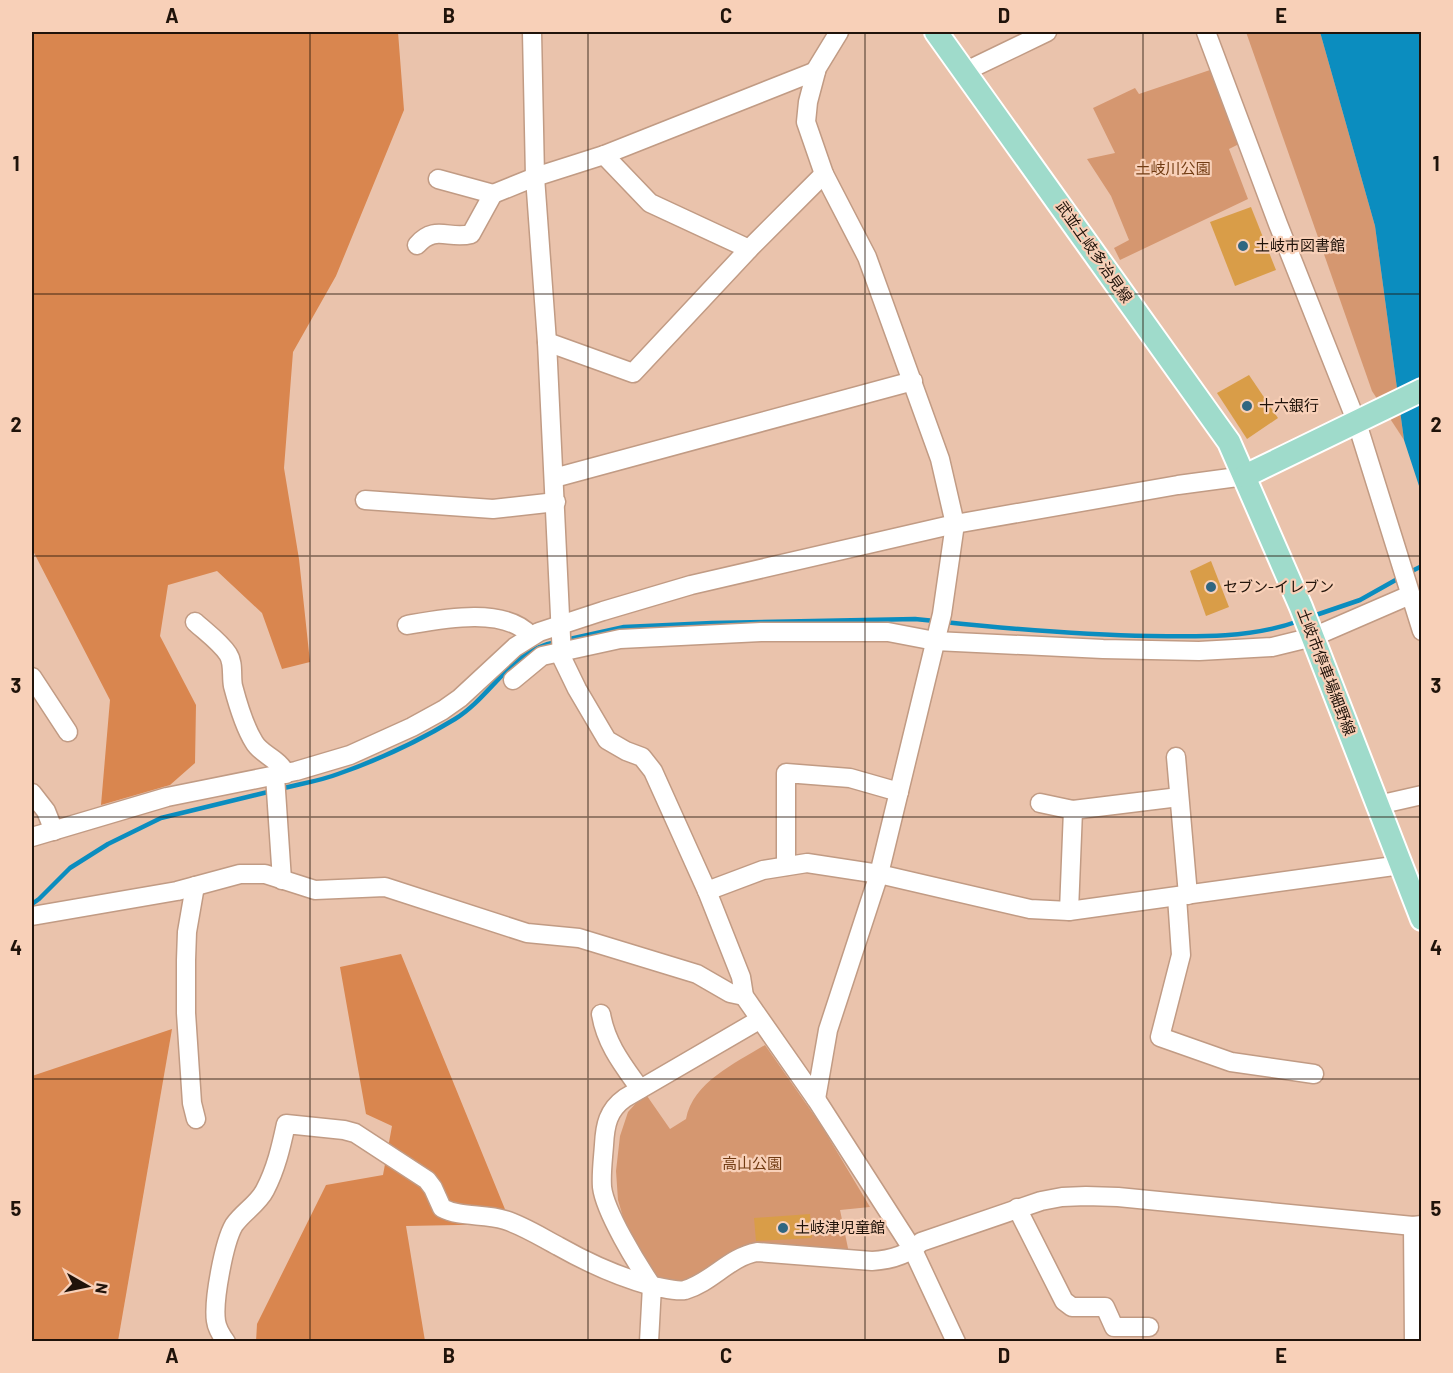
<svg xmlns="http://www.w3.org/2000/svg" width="1453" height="1373" font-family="Barlow,'Noto Sans JP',sans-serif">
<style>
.green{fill:#d59770}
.forest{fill:#d9864f}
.water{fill:#0b8dbf}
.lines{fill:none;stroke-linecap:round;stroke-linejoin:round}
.stream{stroke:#0b8dbf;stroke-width:4.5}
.building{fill:#d99d48}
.minor-casing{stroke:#c19b84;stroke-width:21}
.major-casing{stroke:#fff;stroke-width:26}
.minor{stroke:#fff;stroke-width:18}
.major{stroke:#9fdbcb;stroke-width:22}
.grid{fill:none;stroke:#20130a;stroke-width:1.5;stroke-opacity:0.55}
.poi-dot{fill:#306681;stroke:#f8d0b8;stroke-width:2}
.labels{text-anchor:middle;stroke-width:4.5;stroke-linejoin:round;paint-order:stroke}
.park-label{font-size:15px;fill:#723c13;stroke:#f8d0b8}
.poi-label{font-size:15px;fill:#20130a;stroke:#f8d0b8;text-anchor:start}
.street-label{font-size:15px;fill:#20130a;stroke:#f8d0b8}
.neatline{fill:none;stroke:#20130a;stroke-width:2}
.grid-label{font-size:20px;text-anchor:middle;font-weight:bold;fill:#20130a}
</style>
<rect width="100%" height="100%" fill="#eac3ac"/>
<g class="green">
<polygon points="1246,32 1320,32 1375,226 1404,440 1372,391"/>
<polygon points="1210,70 1239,144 1229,149 1248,199 1120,260 1114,248 1129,240 1111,196 1087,159 1115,153 1093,108 1135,88 1139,94"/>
<path d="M 765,1045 L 821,1125 L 870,1207 L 840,1210 L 849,1253 L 768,1246 L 700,1277 L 663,1286 L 645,1271 L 626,1227 L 618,1200 L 616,1171 L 620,1136 L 628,1112 L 645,1093 L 670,1129 L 686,1119 C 693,1082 736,1063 765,1045 Z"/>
</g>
<g class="forest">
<polygon points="32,32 398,32 404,110 336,276 293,352 284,468 299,559 310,662 282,669 262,613 217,571 168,585 160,636 196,705 195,763 170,785 101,805 110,700 32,549"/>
<polygon points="401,954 511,1224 406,1226 425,1341 256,1342 257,1324 326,1185 383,1175 392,1126 366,1114 340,967"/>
<polygon points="172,1029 118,1341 32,1341 32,1076"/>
</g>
<polygon class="water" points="1320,32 1421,32 1421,492 1404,440 1375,226"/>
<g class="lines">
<g class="stream">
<polyline points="1408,573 1422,566"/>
<polyline points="1313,616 1360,600 1401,577"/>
<path d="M 944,622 C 1012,629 1081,635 1150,636 C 1199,637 1252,638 1299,621"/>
<polyline points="565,640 624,627 712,623 915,619 935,621"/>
<path d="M 280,789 C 299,784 320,781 338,774 C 378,760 419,741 455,719 C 492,696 511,650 556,642"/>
<polyline points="32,904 39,899 70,868 108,844 161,818 272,791"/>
</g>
</g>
<g class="building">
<polygon points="1251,207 1276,270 1235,286 1210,222"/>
<polygon points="1249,375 1278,418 1247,439 1217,393"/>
<polygon points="1211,561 1229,607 1206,616 1190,571"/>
<polygon points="810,1214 812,1238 756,1241 754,1218"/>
</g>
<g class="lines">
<defs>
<g id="minor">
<polyline points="532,32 535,177 547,342 562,658 577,689 607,740 626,751 642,757 653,771 707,891 741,977 744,996 816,1099 913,1250 956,1342"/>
<polyline points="1206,32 1278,224 1357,423 1422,631"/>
<polyline points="966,71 1047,32"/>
<polyline points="604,155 650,203 749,249"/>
<polyline points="438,179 493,194 535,177 604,155 816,71"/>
<path d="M 417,245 C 435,224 449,240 471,234 L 493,194"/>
<polyline points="547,342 633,373 749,249 824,174"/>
<polyline points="554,478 913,381"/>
<polyline points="365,500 493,509 556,502"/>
<path d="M 195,622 C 206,632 220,642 228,654 C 234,663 231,676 233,686 C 238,705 244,726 254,742 C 261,755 279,758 286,774"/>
<path d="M 407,625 C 441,619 505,606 531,636"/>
<polyline points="32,677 68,732"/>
<polyline points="513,680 542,656 620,639 761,632 888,632 935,641 1103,649 1199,651 1272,647 1313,637 1410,595"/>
<polyline points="1176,757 1188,895"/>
<polyline points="275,776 282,880"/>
<polyline points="32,793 46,811 54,831"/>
<polyline points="1040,803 1073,810 1179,797"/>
<polyline points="1378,805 1422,795"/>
<polyline points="32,837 167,797 296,771 350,755 412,727 443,710 460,698 515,647 539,632 603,611 691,585 955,524 1178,485 1245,476"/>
<polyline points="786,866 786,773 850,778 899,792"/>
<polyline points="195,886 187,932 186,960 186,1013 192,1103 196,1119"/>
<polyline points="707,891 763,870 807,863 879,874 1030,909 1069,911 1401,865"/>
<polyline points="1177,897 1181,955 1160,1037 1231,1062 1314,1074"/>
<polyline points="1069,911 1073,810"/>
<polyline points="32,916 177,891 240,874 265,874 315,890 385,887 527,933 579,938 697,974 730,993 744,996"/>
<path d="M 601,1014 C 606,1044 623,1065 640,1089"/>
<polyline points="816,1099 828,1030 879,874 942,614 955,524 940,459 867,257 824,174 806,122 808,102 817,68 839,32"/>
<polyline points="1017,1208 1064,1301 1072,1307 1105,1307 1114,1327 1149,1327"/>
<polyline points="1413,1226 1414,1342"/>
<path d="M 652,1286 C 637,1264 605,1212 602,1187 C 601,1173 603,1159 604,1145 C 605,1125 608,1110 625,1098 L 759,1020"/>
<path d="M 226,1342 C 221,1335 217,1329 216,1321 C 213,1301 224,1242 234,1225 C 243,1212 258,1204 265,1190 C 276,1169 281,1147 286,1124 L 344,1130 L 355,1133 L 427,1180 L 433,1188 L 442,1208 C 461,1218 484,1213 505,1220 C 524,1226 541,1237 558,1246 C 588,1263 619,1277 652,1286"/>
<path d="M 649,1342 L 652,1286 C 661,1287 676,1292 685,1290 C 712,1282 729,1257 757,1252 L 872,1261 C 890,1260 908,1255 921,1242 L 1041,1201 L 1062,1197 L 1086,1196 L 1118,1197 L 1413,1226 L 1422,1225"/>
</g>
<g id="major">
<polyline points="936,32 1229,442 1301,607 1422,919"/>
<polyline points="1245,476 1422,390"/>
</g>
</defs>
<use href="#minor" class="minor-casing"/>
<use href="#major" class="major-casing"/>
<use href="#minor" class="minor"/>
<use href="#major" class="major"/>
</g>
<path class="grid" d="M 310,32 L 310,1342M 588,32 L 588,1342M 865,32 L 865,1342M 1143,32 L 1143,1342M 32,294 L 1422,294M 32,556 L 1422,556M 32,817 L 1422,817M 32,1079 L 1422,1079"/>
<g class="poi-dot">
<circle cx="1243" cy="246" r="6"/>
<circle cx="1247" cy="406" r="6"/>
<circle cx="1211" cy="587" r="6"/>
<circle cx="783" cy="1228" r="6"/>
</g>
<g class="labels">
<g class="park-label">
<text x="1173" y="174">土岐川公園</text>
<text x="752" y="1169">高山公園</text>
</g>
<g class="poi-label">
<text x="1255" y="251">土岐市図書館</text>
<text x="1259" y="411">十六銀行</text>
<text x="1223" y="592">セブン-イレブン</text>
<text x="795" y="1233">土岐津児童館</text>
</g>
<g class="street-label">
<text transform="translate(1094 252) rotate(55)" y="5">武並土岐多治見線</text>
<text transform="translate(1326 672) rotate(69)" y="5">土岐市停車場細野線</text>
</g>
</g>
<rect width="1453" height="1373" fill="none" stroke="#f8d0b8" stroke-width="66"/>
<g transform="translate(87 1286) rotate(99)" stroke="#f8d0b8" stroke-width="4.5" paint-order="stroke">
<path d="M0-4.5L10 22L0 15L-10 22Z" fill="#20130a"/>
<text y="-9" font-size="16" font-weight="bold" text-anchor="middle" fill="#20130a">N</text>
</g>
<rect x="33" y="33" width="1387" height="1307" class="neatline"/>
<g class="grid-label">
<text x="172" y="23">A</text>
<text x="449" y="23">B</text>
<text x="726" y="23">C</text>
<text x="1004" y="23">D</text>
<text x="1281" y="23">E</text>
<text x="16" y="171">1</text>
<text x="1436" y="171">1</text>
<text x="16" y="432">2</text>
<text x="1436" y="432">2</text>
<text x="16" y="693">3</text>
<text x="1436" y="693">3</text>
<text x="16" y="955">4</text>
<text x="1436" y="955">4</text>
<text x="16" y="1216">5</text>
<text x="1436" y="1216">5</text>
<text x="172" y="1363">A</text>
<text x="449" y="1363">B</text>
<text x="726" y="1363">C</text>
<text x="1004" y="1363">D</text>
<text x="1281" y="1363">E</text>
</g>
</svg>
